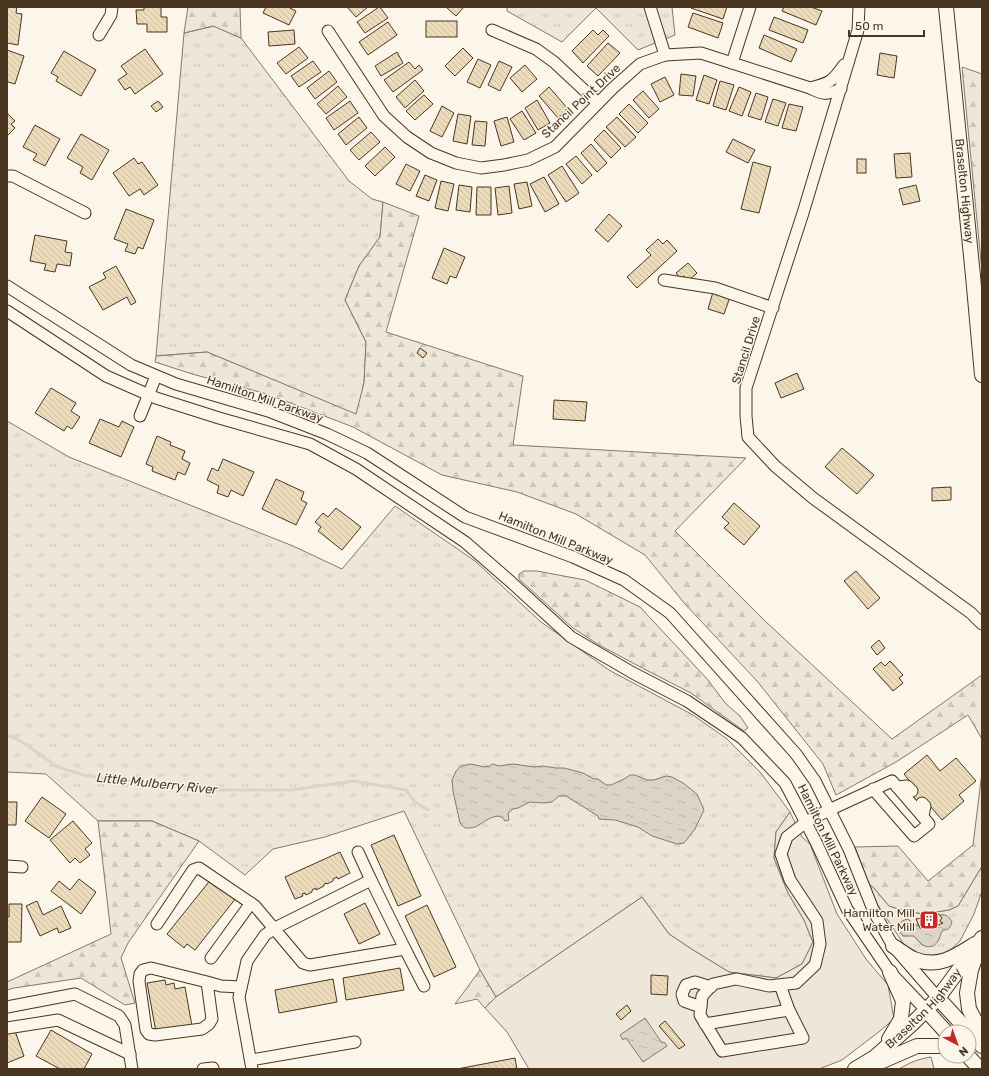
<svg xmlns="http://www.w3.org/2000/svg" width="989" height="1076" font-family="Rubik,sans-serif">
<style>
.grass{fill:url(#grass-tufts);stroke:#887966;fill-rule:evenodd}
.forest{fill:url(#forest-firs);stroke:#887966}
.park{fill:#ede6d9;stroke:#887966}
.water{fill:url(#water-ripples);stroke:#887966}
.lines{fill:none;stroke-linecap:round;stroke-linejoin:round}
.stream{stroke:#dcd4c6;stroke-width:3}
.building{fill:url(#building-back-hatch);stroke:#4a3520}
.minor-casing{stroke:#4a3520;stroke-width:13}
.major-casing{stroke:#4a3520;stroke-width:16}
.minor{stroke:#fbf6e9;stroke-width:11}
.major{stroke:#fbf6e9;stroke-width:14}
.labels{text-anchor:middle;stroke-width:3;stroke-linejoin:round;paint-order:stroke}
.street-label{font-size:12px;fill:#4a3520;stroke:#fbf6e9}
.poi-label{font-size:12px;fill:#4a3520;stroke:#fbf6e9;text-anchor:end}
.water-label{font-size:13px;font-style:italic;fill:#4a3520;stroke:#fbf6e9}
</style>
<defs>
<pattern id="grass-tufts" width="24" height="20" patternUnits="userSpaceOnUse"><rect width="24" height="20" fill="#ede6d9"/><path d="M3 7l-1-3M5 7V3M7 7l1-3M15 17l-1-3M17 17v-4M19 17l1-3" fill="none" stroke="#cdc6ba"/></pattern>
<pattern id="forest-firs" width="22" height="20" patternUnits="userSpaceOnUse"><rect width="22" height="20" fill="#ede6d9"/><path d="M5 1l3.5 6h-7zM16 11l3.5 6h-7z" fill="#cdc6ba"/></pattern>
<pattern id="water-ripples" width="26" height="14" patternUnits="userSpaceOnUse"><rect width="26" height="14" fill="#dcd4c6"/><path d="M2 4q2-2 4 0t4 0M15 11q2-2 4 0t4 0" fill="none" stroke="#beb7aa"/></pattern>
<pattern id="building-back-hatch" width="6" height="6" patternUnits="userSpaceOnUse"><rect width="6" height="6" fill="#ecdcbc"/><path d="M-1 5l2 2M0 0l6 6M5-1l2 2" fill="none" stroke="#ccbda1"/></pattern>
</defs>
<rect width="100%" height="100%" fill="#fbf6e9"/>
<g class="grass">
<polygon points="507,7 672,7 675,35 638,50 596,8 562,42 507,11"/>
<polygon points="214,26 241,38 349,181 372,199 383,202 380,237 359,266 345,300 366,342 364,383 357,415 207,352 156,356 184,33"/>
<polygon points="7,421 69,457 293,546 342,569 395,506 475,561 541,622 609,670 693,715 727,739 760,772 790,812 776,832 774,858 788,893 804,920 813,942 802,964 776,978 729,972 693,950 669,934 642,897 496,997 480,970 404,811 325,837 273,849 245,875 199,841 152,821 98,821 46,774 7,772"/>
<path d="M 982,866 L 982,891 L 974,914 L 960,941 L 946,954 L 920,957 L 905,946 L 873,898 L 869,884 L 874,888 L 889,906 L 906,911 L 923,914 L 949,910 L 958,906 ZM 908,919 C 919,929 918,925 931,920 L 943,930 L 940,933 L 939,939 L 922,945 L 914,936 L 911,935 Z"/>
</g>
<g class="forest">
<polygon points="188,7 240,7 241,38 213,26 184,33"/>
<polygon points="962,67 982,74 982,272"/>
<polygon points="383,202 419,216 386,332 523,376 513,445 746,458 675,531 764,620 892,739 982,675 982,739 968,715 896,762 836,795 823,764 757,681 685,604 645,555 576,514 517,492 442,475 353,427 267,394 192,374 155,362 156,356 207,352 356,414 364,383 366,342 345,300 359,266 380,237"/>
<polygon points="524,571 537,571 585,580 640,607 708,680 726,704 740,716 748,728 744,731 691,693 648,671 599,645 573,628 519,579 519,574"/>
<polygon points="982,772 982,866 958,906 949,910 923,914 906,911 889,906 874,888 869,884 855,847 898,846 928,881 973,845"/>
<polygon points="98,821 152,821 199,841 128,943 121,958 135,1003 125,1005 81,978 14,988 7,990 7,982 111,934"/>
<polygon points="480,970 496,997 485,1008 477,999 455,1004"/>
</g>
<g class="park">
<polygon points="790,812 802,837 810,844 837,914 866,959 888,985 894,1019 880,1031 842,1060 819,1069 529,1069 507,1032 485,1008 496,997 642,897 669,934 693,950 729,972 776,978 802,964 813,942 804,920 788,893 774,858 776,832"/>
<path d="M 931,1057 L 934,1069 L 899,1069 C 911,1062 918,1059 931,1057 Z"/>
</g>
<g class="water">
<path d="M 471,764 L 484,767 L 490,766 L 492,764 L 499,766 L 513,764 L 534,767 L 543,766 L 556,768 L 564,768 L 583,773 L 594,779 L 598,779 L 606,785 L 611,785 L 624,779 L 630,775 L 635,775 L 647,780 L 654,780 L 666,776 L 672,777 L 683,783 L 697,794 L 704,810 L 695,829 L 684,843 L 677,844 L 652,836 L 638,827 L 615,820 L 599,819 L 598,816 L 566,796 L 559,796 L 552,802 L 544,803 L 530,802 L 518,808 L 513,809 L 508,813 L 509,820 L 505,821 C 498,809 484,823 475,827 C 472,828 469,828 465,828 L 460,823 L 453,791 L 452,780 L 456,771 L 461,766 Z"/>
<path d="M 940,915 C 947,914 949,917 952,922 C 950,928 949,930 943,930 C 940,934 941,935 939,939 C 938,942 935,945 933,946 C 923,949 920,942 914,936 L 903,936 L 897,928 C 899,923 902,920 908,919 L 914,925 L 918,926 L 923,919 L 931,920 Z"/>
<polygon points="645,1018 662,1043 664,1042 667,1046 643,1062 626,1038 623,1040 620,1035"/>
</g>
<g class="lines">
<polyline class="stream" points="7,735 19,740 58,767 83,775 116,780 150,782 205,790 291,790 353,781 406,790 415,802 428,810"/>
</g>
<g class="building">
<polygon points="7,7 17,7 16,13 22,14 18,45 7,43"/>
<polygon points="144,7 161,7 161,17 167,17 167,32 147,32 147,24 137,24 136,10 144,10"/>
<polygon points="266,7 288,7 296,11 289,25 263,13"/>
<polygon points="347,7 368,7 356,17"/>
<polygon points="379,7 380,7 388,18 365,33 357,22"/>
<polygon points="446,7 464,7 456,16"/>
<polygon points="691,7 727,7 723,19 691,8"/>
<polygon points="784,7 811,7 822,11 816,25 782,11"/>
<polygon points="693,13 723,23 718,38 688,27"/>
<polygon points="774,17 808,30 803,43 769,30"/>
<rect x="426" y="21" width="31" height="16"/>
<polygon points="388,22 397,35 368,55 359,42"/>
<polygon points="294,30 295,44 269,46 268,32"/>
<polygon points="593,30 598,35 603,30 609,36 583,63 572,51"/>
<polygon points="764,35 797,49 791,62 759,48"/>
<polygon points="608,43 620,53 598,76 587,66"/>
<polygon points="299,47 308,58 286,74 277,63"/>
<polygon points="463,48 473,58 455,76 445,66"/>
<polygon points="145,49 163,74 135,94 130,87 125,90 118,80 127,74 121,66"/>
<polygon points="7,50 24,56 15,84 8,82 7,83"/>
<polygon points="64,51 96,70 81,96 56,81 58,77 51,73"/>
<polygon points="397,52 403,63 381,76 375,66"/>
<polygon points="880,53 897,56 894,78 877,75"/>
<polygon points="478,59 491,65 480,88 467,82"/>
<polygon points="313,61 321,72 299,87 291,76"/>
<polygon points="499,61 512,67 500,91 488,85"/>
<polygon points="409,62 415,69 419,65 423,70 393,92 384,80"/>
<polygon points="525,65 537,79 522,92 510,78"/>
<polygon points="329,71 337,82 315,99 307,88"/>
<polygon points="681,74 696,76 693,96 679,95"/>
<polygon points="704,75 717,80 709,104 696,100"/>
<polygon points="665,77 674,95 660,102 651,84"/>
<polygon points="415,80 424,91 405,108 396,97"/>
<polygon points="720,81 734,85 726,110 713,106"/>
<polygon points="338,86 347,97 326,114 317,104"/>
<polygon points="549,87 568,109 558,118 539,96"/>
<polygon points="739,87 751,92 742,116 729,111"/>
<polygon points="643,91 659,109 649,118 633,100"/>
<polygon points="756,93 768,97 761,120 748,116"/>
<polygon points="424,95 433,104 415,120 406,111"/>
<polygon points="773,99 786,103 778,126 765,122"/>
<polygon points="537,100 550,123 538,130 525,108"/>
<polygon points="158,101 163,107 156,112 151,106"/>
<polygon points="350,101 358,113 334,130 326,118"/>
<polygon points="629,104 648,123 638,133 619,114"/>
<polygon points="789,104 803,107 796,131 782,128"/>
<polygon points="442,106 454,113 442,137 430,131"/>
<polygon points="522,111 536,133 524,140 510,119"/>
<polygon points="7,113 15,121 11,124 15,128 7,136"/>
<polygon points="458,114 471,116 467,144 453,141"/>
<polygon points="359,117 367,128 346,145 338,134"/>
<polygon points="507,117 514,142 501,146 494,121"/>
<polygon points="617,117 636,137 625,147 606,127"/>
<polygon points="475,121 487,122 485,146 472,145"/>
<polygon points="35,125 60,139 45,166 33,160 37,154 23,147"/>
<polygon points="604,130 621,148 611,158 594,140"/>
<polygon points="371,132 380,142 359,160 350,150"/>
<polygon points="81,134 109,150 92,180 80,173 83,167 67,158"/>
<polygon points="733,139 755,150 748,163 726,152"/>
<polygon points="591,144 607,163 597,172 581,153"/>
<polygon points="385,147 395,157 375,176 365,166"/>
<polygon points="910,153 912,177 896,178 894,154"/>
<polygon points="576,156 592,175 582,184 566,164"/>
<polygon points="134,158 138,164 142,162 158,185 144,195 140,189 129,196 113,173"/>
<rect x="857" y="159" width="9" height="14"/>
<polygon points="753,162 771,167 759,213 741,209"/>
<polygon points="406,164 420,171 410,191 396,184"/>
<polygon points="562,166 579,193 566,202 548,175"/>
<polygon points="425,175 437,180 429,201 416,196"/>
<polygon points="544,177 559,204 545,212 530,184"/>
<polygon points="441,181 454,184 448,211 435,208"/>
<polygon points="527,182 532,206 519,209 514,184"/>
<polygon points="459,185 472,187 470,212 456,210"/>
<polygon points="916,185 920,201 903,205 899,189"/>
<polygon points="509,186 512,213 498,215 495,188"/>
<polygon points="477,187 491,187 491,215 476,215"/>
<polygon points="126,209 154,220 143,249 138,247 135,254 125,251 128,244 114,239"/>
<polygon points="609,214 622,226 608,242 595,230"/>
<polygon points="35,235 67,241 65,252 72,253 70,266 57,264 55,272 44,270 46,264 30,261"/>
<polygon points="658,239 663,244 667,240 677,251 637,288 627,277 651,255 646,250"/>
<polygon points="444,248 465,257 456,278 450,276 447,284 432,278"/>
<polygon points="688,263 697,273 688,281 684,276 681,279 676,273"/>
<polygon points="116,266 136,302 131,305 127,297 103,310 89,287 106,278 103,273"/>
<polygon points="713,292 730,297 724,314 708,309"/>
<polygon points="420,348 427,353 423,358 417,353"/>
<polygon points="797,373 804,389 781,398 775,383"/>
<polygon points="51,388 76,403 71,411 80,417 72,429 67,426 64,431 35,413"/>
<polygon points="554,400 587,402 585,421 553,419"/>
<polygon points="100,419 119,427 122,421 134,427 121,457 89,443"/>
<polygon points="157,436 171,442 170,445 185,451 182,459 190,463 185,475 178,472 175,480 152,471 153,467 146,464"/>
<polygon points="842,448 874,475 857,494 825,467"/>
<polygon points="223,459 254,472 243,496 231,490 228,497 217,493 219,486 207,480 212,468 218,471"/>
<polygon points="276,479 304,492 301,500 307,503 296,525 262,509"/>
<polygon points="951,487 951,500 932,501 932,488"/>
<polygon points="734,503 760,526 744,545 724,528 729,523 722,517"/>
<polygon points="336,508 361,527 342,550 318,531 321,527 315,522 323,513 328,517"/>
<polygon points="856,571 880,598 868,609 844,581"/>
<polygon points="879,640 885,648 877,655 871,647"/>
<polygon points="890,661 903,675 899,678 903,683 893,691 873,669 881,662 885,666"/>
<polygon points="927,755 940,771 956,758 976,781 959,795 964,801 942,820 925,800 920,805 910,793 915,788 904,774"/>
<polygon points="42,797 66,814 49,838 25,821"/>
<polygon points="7,802 17,802 16,825 7,825"/>
<polygon points="73,821 92,843 85,849 90,855 80,863 75,858 70,863 50,840"/>
<polygon points="394,835 421,896 398,906 371,845"/>
<polygon points="340,852 350,873 338,879 337,877 333,879 333,881 327,884 327,883 324,884 324,886 316,890 316,888 312,890 312,892 306,895 305,893 302,894 303,896 295,899 285,877"/>
<polygon points="212,878 236,898 195,950 187,944 184,948 167,934"/>
<polygon points="79,879 96,892 81,914 51,891 59,881 70,890"/>
<polygon points="37,901 43,915 61,906 71,928 59,933 57,928 40,936 26,906"/>
<polygon points="365,903 380,934 359,944 344,914"/>
<polygon points="9,904 22,904 21,942 7,942 7,917 9,917"/>
<polygon points="427,905 456,967 434,977 405,916"/>
<polygon points="939,914 942,918 940,921 943,923 934,927 920,928 916,919"/>
<polygon points="400,968 404,990 346,1000 343,978"/>
<polygon points="651,975 668,976 667,995 651,994"/>
<polygon points="333,979 337,1002 279,1013 275,990"/>
<polygon points="165,980 166,985 174,983 175,989 185,987 192,1026 156,1032 147,983"/>
<polygon points="627,1005 631,1011 621,1020 616,1014"/>
<polygon points="665,1021 685,1045 679,1049 659,1026"/>
<polygon points="51,1030 92,1054 84,1069 60,1069 36,1056"/>
<polygon points="15,1031 24,1056 7,1063 7,1034"/>
<polygon points="515,1058 517,1069 457,1069"/>
</g>
<g class="lines">
<defs>
<g id="minor">
<polyline points="650,7 665,55"/>
<polyline points="859,7 858,30 803,213 746,388 746,416 748,437 775,466 813,498 971,613 982,624"/>
<polyline points="492,30 536,49 554,62 598,103"/>
<path d="M 328,31 L 384,116 L 407,137 L 431,153 L 456,163 L 481,168 L 504,165 L 528,160 L 555,147 L 613,88 L 640,64 L 665,55 L 701,53 L 810,88 C 824,95 826,95 841,89"/>
<polyline points="99,35 111,15 112,7"/>
<polyline points="732,63 750,7"/>
<path d="M 810,88 C 830,83 832,82 844,65"/>
<polyline points="7,176 13,176 85,213"/>
<polyline points="664,280 715,288 773,308"/>
<polyline points="7,286 131,365 176,384 268,411 327,434 367,453 465,517 573,557 624,580 670,613 796,754 815,781 849,849 874,912 893,946 938,998"/>
<polyline points="7,311 106,376 156,398 219,418 310,444 356,469 465,542 511,582 571,637 633,673 687,701 742,738 785,783 816,842 847,909 890,972 926,1010"/>
<polyline points="140,416 156,376"/>
<polyline points="897,787 907,786 912,791"/>
<polyline points="922,803 925,806 923,816"/>
<polyline points="358,852 371,880"/>
<polyline points="7,866 22,867"/>
<polyline points="157,924 193,870 199,868 255,906 303,963 310,965 405,949 371,880 275,928 265,935 247,961 239,997 252,1069"/>
<polyline points="405,949 424,986"/>
<polyline points="211,958 251,903"/>
<polyline points="207,982 212,1019 209,1024 202,1029 155,1035 149,1034 146,1030 139,981 140,974 143,970 151,968 207,982 221,986 241,987"/>
<polyline points="780,985 789,1010 803,1038 722,1051 700,1015 702,996 713,984 736,979 769,986 796,983 815,965 820,944 817,921 790,880 781,854 787,837 806,822 829,810 892,781 929,824 914,836 873,789"/>
<polyline points="7,1007 75,994 119,1016 125,1025 132,1069"/>
<polyline points="701,1007 684,1001 682,994 686,985 695,982 711,987"/>
<polyline points="705,1024 789,1010"/>
<polyline points="7,1028 58,1020 130,1054"/>
<polyline points="251,1060 355,1042"/>
<polyline points="203,1069 213,1068 213,1069"/>
</g>
<g id="major">
<path id="s1" d="M 946,7 L 973,276 L 982,375"/>
<path d="M 893,946 C 900,950 907,956 914,959 C 938,969 956,956 975,944"/>
<polyline points="977,953 971,970 967,993 969,1009 982,1034"/>
<polyline points="938,998 982,1046"/>
<polyline points="926,1010 946,1032"/>
<polyline points="889,1039 901,1019 903,1001 890,972"/>
<polyline points="968,1056 980,1069"/>
<polyline points="871,1066 917,1046 945,1046"/>
<path id="s2" d="M 855,1069 L 875,1057 L 912,1024 L 938,998 L 982,938"/>
</g>
</defs>
<use href="#minor" class="minor-casing"/>
<use href="#major" class="major-casing"/>
<use href="#minor" class="minor"/>
<use href="#major" class="major"/>
</g>
<defs>
<symbol id="building-square" viewBox="-11 -11 22 22"><rect x="-9" y="-9" width="18" height="18" rx="4" fill="#c62828" stroke="#fbf6e9"/><path d="M-4-6H4V6H1V3H-1V6H-4ZM-2.5-4.3h1.7v1.8h-1.7ZM.8-4.3h1.7v1.8H.8ZM-2.5-1h1.7V.8h-1.7ZM.8-1h1.7V.8H.8Z" fill="#fff"/></symbol>
</defs>
<g fill-rule="evenodd">
<use href="#building-square" x="918" y="909" width="22" height="22"/>
</g>
<g class="labels">
<g class="street-label">
<text transform="translate(581 101) rotate(-43)" y="4">Stancil Point Drive</text>
<text dy="4" stroke="none"><textPath href="#s1" startOffset="185">Braselton Highway</textPath></text>
<text transform="translate(746 350) rotate(-73)" y="4">Stancil Drive</text>
<text transform="translate(265 399) rotate(19)" y="4">Hamilton Mill Parkway</text>
<text transform="translate(556 538) rotate(22)" y="4">Hamilton Mill Parkway</text>
<text transform="translate(828 840) rotate(64)" y="4">Hamilton Mill Parkway</text>
<text dy="4" stroke="none"><textPath href="#s2" startOffset="92">Braselton Highway</textPath></text>
</g>
<g class="poi-label">
<text x="915" y="917">Hamilton Mill<tspan x="915" dy="14">Water Mill</tspan></text>
</g>
<g class="water-label">
<text transform="translate(157 783) rotate(6)" y="5">Little Mulberry River</text>
</g>
</g>
<rect width="989" height="1076" fill="none" stroke="#4a3520" stroke-width="16"/>
<g transform="translate(957 1044) rotate(139)"><circle r="19" fill="#fbf6e9" stroke="#b4a999"/>
<path d="M0-3L7 15L0 10L-7 15Z" fill="#c62828"/>
<text y="-6" font-size="11" font-weight="bold" text-anchor="middle" fill="#4a3520">N</text>
</g>
<path d="M849 30v6h75v-6" fill="none" stroke="#4a3520" stroke-width="2"/>
<text x="855" y="30" font-size="12" fill="#4a3520" stroke="#fbf6e9" stroke-width="3" paint-order="stroke">50 m</text>
</svg>
